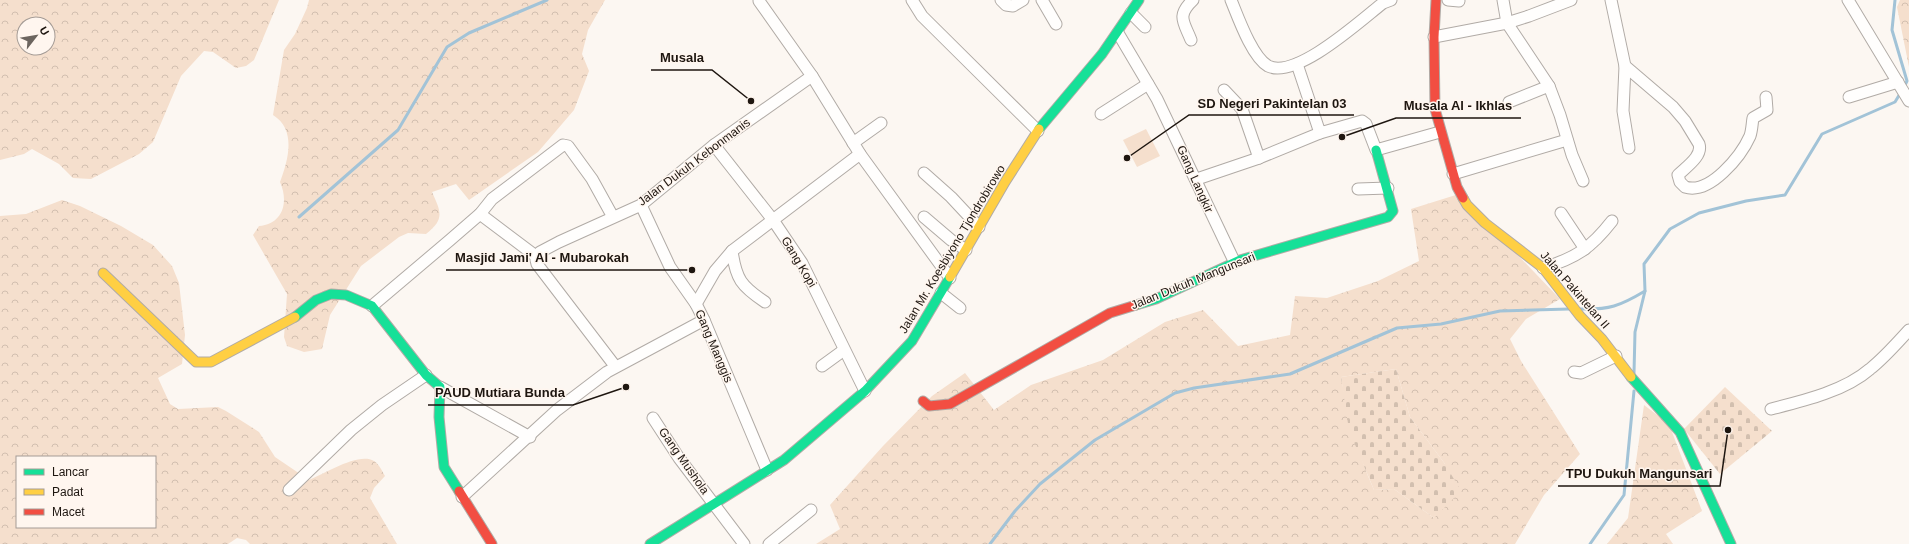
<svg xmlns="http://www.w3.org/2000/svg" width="1909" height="544" font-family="Helvetica,sans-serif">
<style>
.grass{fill:#f5dfcd}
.forest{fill:url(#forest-crowns);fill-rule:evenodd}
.cemetery{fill:url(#cemetery-stones)}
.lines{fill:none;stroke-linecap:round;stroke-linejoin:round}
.stream{stroke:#a2c3d7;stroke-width:3}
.street-casing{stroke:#b1aba6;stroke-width:13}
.fast-casing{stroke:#b1aba6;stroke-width:11}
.slow-casing{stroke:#b1aba6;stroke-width:11}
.jam-casing{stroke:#b1aba6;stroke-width:11}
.street{stroke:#fffefd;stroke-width:11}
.fast{stroke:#16e098;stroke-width:9}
.slow{stroke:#ffcf43;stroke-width:9}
.jam{stroke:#f24e42;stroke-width:9}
.labels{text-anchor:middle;stroke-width:3;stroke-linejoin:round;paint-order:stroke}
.street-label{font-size:12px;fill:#1e1610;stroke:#fff6ef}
.leader{fill:none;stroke:#1e1610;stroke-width:1.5}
.callout-dot{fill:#1e1610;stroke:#fff6ef;stroke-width:1.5}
.callout-label{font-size:13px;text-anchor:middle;font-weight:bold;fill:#1e1610;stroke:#fff6ef;stroke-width:3;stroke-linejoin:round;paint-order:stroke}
</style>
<defs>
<pattern id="forest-crowns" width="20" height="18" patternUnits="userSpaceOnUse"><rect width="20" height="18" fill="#f5dfcd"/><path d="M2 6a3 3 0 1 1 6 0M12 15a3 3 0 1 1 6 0" fill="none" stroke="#d2bfaf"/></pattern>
<pattern id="cemetery-stones" width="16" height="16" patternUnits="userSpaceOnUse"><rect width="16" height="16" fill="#f5dfcd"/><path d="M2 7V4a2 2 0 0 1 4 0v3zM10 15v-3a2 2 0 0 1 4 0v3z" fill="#d2bfaf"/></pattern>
</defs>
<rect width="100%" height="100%" fill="#fcf7f2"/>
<polygon class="grass" points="1146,129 1160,156 1137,167 1123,140"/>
<g class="forest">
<path d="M 0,0 L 279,0 L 254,60 L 246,66 L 236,68 L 213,52 L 204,51 L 181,76 L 153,142 L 139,154 L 91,179 L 73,178 L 59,164 L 32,149 L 24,154 L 0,160 ZM 24,24 L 48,24 L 48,48 L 24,48 Z"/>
<path d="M 309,0 L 605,0 L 588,30 L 582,54 L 589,71 L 574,110 L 538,152 L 469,200 L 456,184 L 432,192 C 441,212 445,219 426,234 L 408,233 L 399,237 L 361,266 L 330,315 L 322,349 L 304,352 L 287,346 L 284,337 L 287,294 L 253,235 L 259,226 C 283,224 289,202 280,182 C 288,161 297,130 273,115 L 284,50 L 295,34 L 307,8 Z"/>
<polygon points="1900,0 1909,0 1909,67 1897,7"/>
<path d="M 1459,194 L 1560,299 L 1526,319 L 1510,339 L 1521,361 L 1580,454 L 1544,495 L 1515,544 L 816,544 L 840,529 L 830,505 L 883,446 L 932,396 L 965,373 L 994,410 L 1031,385 L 1103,360 L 1165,322 L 1203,310 L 1238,346 L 1290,335 L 1295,296 L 1327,298 L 1378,281 L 1419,261 L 1411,209 ZM 1396,369 L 1410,417 L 1445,464 L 1434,518 L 1394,489 L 1374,490 C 1358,454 1348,416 1341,377 Z"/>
<path d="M 62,200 L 80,206 L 121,226 L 153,245 L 172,266 L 179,283 L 185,335 L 182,364 L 158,378 L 170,404 L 178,409 L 218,407 L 226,411 L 259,432 L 275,457 L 309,480 C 325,474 358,452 374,461 C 379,464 382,471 385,476 L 374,488 L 370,498 L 397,544 L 250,544 L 246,540 L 237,538 L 228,544 L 0,544 L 0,216 L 26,214 ZM 17,457 L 155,457 L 155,527 L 17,527 Z"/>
<polygon points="1644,405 1669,424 1702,511 1666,534 1673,544 1607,544 1628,518"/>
</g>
<g class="cemetery">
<polygon points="1396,369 1410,417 1445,464 1461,491 1434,518 1394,489 1374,490 1349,430 1341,377"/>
<polygon points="1725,387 1772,431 1720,474 1684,429"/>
</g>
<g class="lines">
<g class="stream">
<polyline points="1895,0 1892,30 1907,81 1904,87"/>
<polyline points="299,217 398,130 447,47 469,33 547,0"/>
<path d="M 1580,309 C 1609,310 1620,306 1645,291"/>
<polyline points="1634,373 1635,332 1645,291 1644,264 1670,229 1699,213 1746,201 1785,195 1822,134 1895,102 1901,92"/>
<polyline points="990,544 1015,511 1040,484 1095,440 1175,393 1194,388 1290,374 1397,328 1441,324 1500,311 1569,309"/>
<polyline points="1590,544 1624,495 1634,391"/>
</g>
<defs>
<g id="street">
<polyline points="912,0 922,16 1038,131"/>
<polyline points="1001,0 1006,5 1013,6 1023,0"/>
<polyline points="1042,0 1056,24"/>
<path d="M 1231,0 C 1238,17 1252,57 1268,66 C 1296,80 1361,20 1383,3 L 1391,0"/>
<polyline points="1448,0 1459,1"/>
<polyline points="1503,0 1507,23 1549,86 1560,115 1572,155 1583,181"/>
<path d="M 1611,0 L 1625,66 L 1673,107 L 1685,121 L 1699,144 C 1703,156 1686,167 1678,175 L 1680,182 L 1685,187 C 1710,195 1741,156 1750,136 C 1752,130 1752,124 1753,118 L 1767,110 L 1766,97"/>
<polyline points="1848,0 1909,101"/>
<polyline points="759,1 812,76 860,154 950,278"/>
<polyline points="1131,13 1145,27"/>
<polyline points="1118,33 1157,99 1235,263"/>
<polyline points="1434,37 1507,23 1529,16 1571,0"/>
<path d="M 1191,40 C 1184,22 1176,16 1193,0"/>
<polyline points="1297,64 1320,133 1362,121 1366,124 1376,150 1440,132"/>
<polyline points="1625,66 1623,111 1629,148"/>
<polyline points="1224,90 1242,109 1259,158"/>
<polyline points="1849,97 1898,82"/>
<polyline points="1509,102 1549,86"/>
<polyline points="1101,114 1148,84"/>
<polyline points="853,143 881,123"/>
<polyline points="714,145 773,220 802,263 865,391"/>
<polyline points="924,173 951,197 979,227"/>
<polyline points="1453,174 1567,140"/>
<polyline points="1197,179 1259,158 1320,133"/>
<polyline points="1358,189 1388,188"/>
<polyline points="641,205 670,267 696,304 704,320 767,470"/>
<polyline points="1561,213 1585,249"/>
<polyline points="480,214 537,257"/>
<polyline points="924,217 951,240 966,250"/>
<path d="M 732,251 C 736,279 741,286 765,302"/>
<path d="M 1543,268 C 1576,258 1591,248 1612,221"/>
<polyline points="941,293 960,308"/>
<polyline points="696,304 715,271 732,251 860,154"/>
<polyline points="372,306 450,240 480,214 492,199 563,145 568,146 592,179 613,217"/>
<polyline points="615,366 537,264 536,260 540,252 559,242 641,205 714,145 812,76"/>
<polyline points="822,366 844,350"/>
<polyline points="1574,372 1581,373 1616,356"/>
<polyline points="440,387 530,437"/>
<path d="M 1771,409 C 1803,401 1845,391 1870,369 C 1884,358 1897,343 1909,330"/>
<polyline points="653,418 679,458 744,544"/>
<polyline points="289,490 351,430 382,405 426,375"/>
<polyline points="462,497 557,410 607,372 704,320"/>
<polyline points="769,544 811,510"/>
</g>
<g id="fast">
<polyline points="1039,129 1102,54 1139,0"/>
<polyline points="1136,305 1156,299 1240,260 1388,217 1393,211 1376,150"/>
<polyline points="295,317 316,300 331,294 346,295 372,306 426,375 440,387 439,417 444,467 459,491"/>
<polyline points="1631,377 1680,432 1731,544"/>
<polyline points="650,544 784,460 865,391 912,341 950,277"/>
</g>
<g id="slow">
<polyline points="1463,198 1467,205 1485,223 1543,268 1580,316 1602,339 1631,377"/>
<polyline points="103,273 196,362 211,362 295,317"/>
<polyline points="950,277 1005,182 1039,129"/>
</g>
<g id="jam">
<polyline points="1436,0 1434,37 1435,109 1457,187 1463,198"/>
<polyline points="923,401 929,406 950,404 1110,313 1136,305"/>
<polyline points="459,491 492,544"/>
</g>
</defs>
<use href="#street" class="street-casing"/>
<use href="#fast" class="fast-casing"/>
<use href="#slow" class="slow-casing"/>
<use href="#jam" class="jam-casing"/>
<use href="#street" class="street"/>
<use href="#fast" class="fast"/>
<use href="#slow" class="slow"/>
<use href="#jam" class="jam"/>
</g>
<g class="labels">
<g class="street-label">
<text transform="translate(694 162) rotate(-37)" y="4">Jalan Dukuh Kebonmanis</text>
<text transform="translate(1195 179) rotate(66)" y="4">Gang Langkir</text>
<text transform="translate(952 249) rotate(-59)" y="4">Jalan Mr. Koesbiyono Tjondrobirowo</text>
<text transform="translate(799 262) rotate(59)" y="4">Gang Kopi</text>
<text transform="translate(1193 281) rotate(-22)" y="4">Jalan Dukuh Mangunsari</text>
<text transform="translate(1575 290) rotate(49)" y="4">Jalan Pakintelan II</text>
<text transform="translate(714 346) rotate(67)" y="4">Gang Manggis</text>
<text transform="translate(684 461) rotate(55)" y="4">Gang Mushola</text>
</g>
</g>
<path class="leader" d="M751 101L712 70H651M1127 158L1189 115H1354M1342 137L1396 118H1521M692 270L637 270H446M626 387L573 405H428M1728 430L1720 486H1558"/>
<g class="callout-dot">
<circle cx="751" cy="101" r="4"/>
<circle cx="1127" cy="158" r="4"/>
<circle cx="1342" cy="137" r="4"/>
<circle cx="692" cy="270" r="4"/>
<circle cx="626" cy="387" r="4"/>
<circle cx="1728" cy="430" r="4"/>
</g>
<g class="callout-label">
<text x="682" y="62">Musala</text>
<text x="1272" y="108">SD Negeri Pakintelan 03</text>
<text x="1458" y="110">Musala Al - Ikhlas</text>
<text x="542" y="262">Masjid Jami' Al - Mubarokah</text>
<text x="500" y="397">PAUD Mutiara Bunda</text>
<text x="1639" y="478">TPU Dukuh Mangunsari</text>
</g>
<rect x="16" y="456" width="140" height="72" fill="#fff6ef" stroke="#a59c96"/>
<rect x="24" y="469" width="20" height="6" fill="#16e098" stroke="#a59c96"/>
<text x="52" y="476" font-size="12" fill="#1e1610">Lancar</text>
<rect x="24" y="489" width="20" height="6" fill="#ffcf43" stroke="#a59c96"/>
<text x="52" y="496" font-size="12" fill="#1e1610">Padat</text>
<rect x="24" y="509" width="20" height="6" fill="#f24e42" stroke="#a59c96"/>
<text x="52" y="516" font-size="12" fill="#1e1610">Macet</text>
<g transform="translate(36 36) rotate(59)"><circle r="19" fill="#fff6ef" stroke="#a59c96"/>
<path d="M0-3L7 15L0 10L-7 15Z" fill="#6c655f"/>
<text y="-6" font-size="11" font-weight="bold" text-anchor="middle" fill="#1e1610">U</text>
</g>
</svg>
